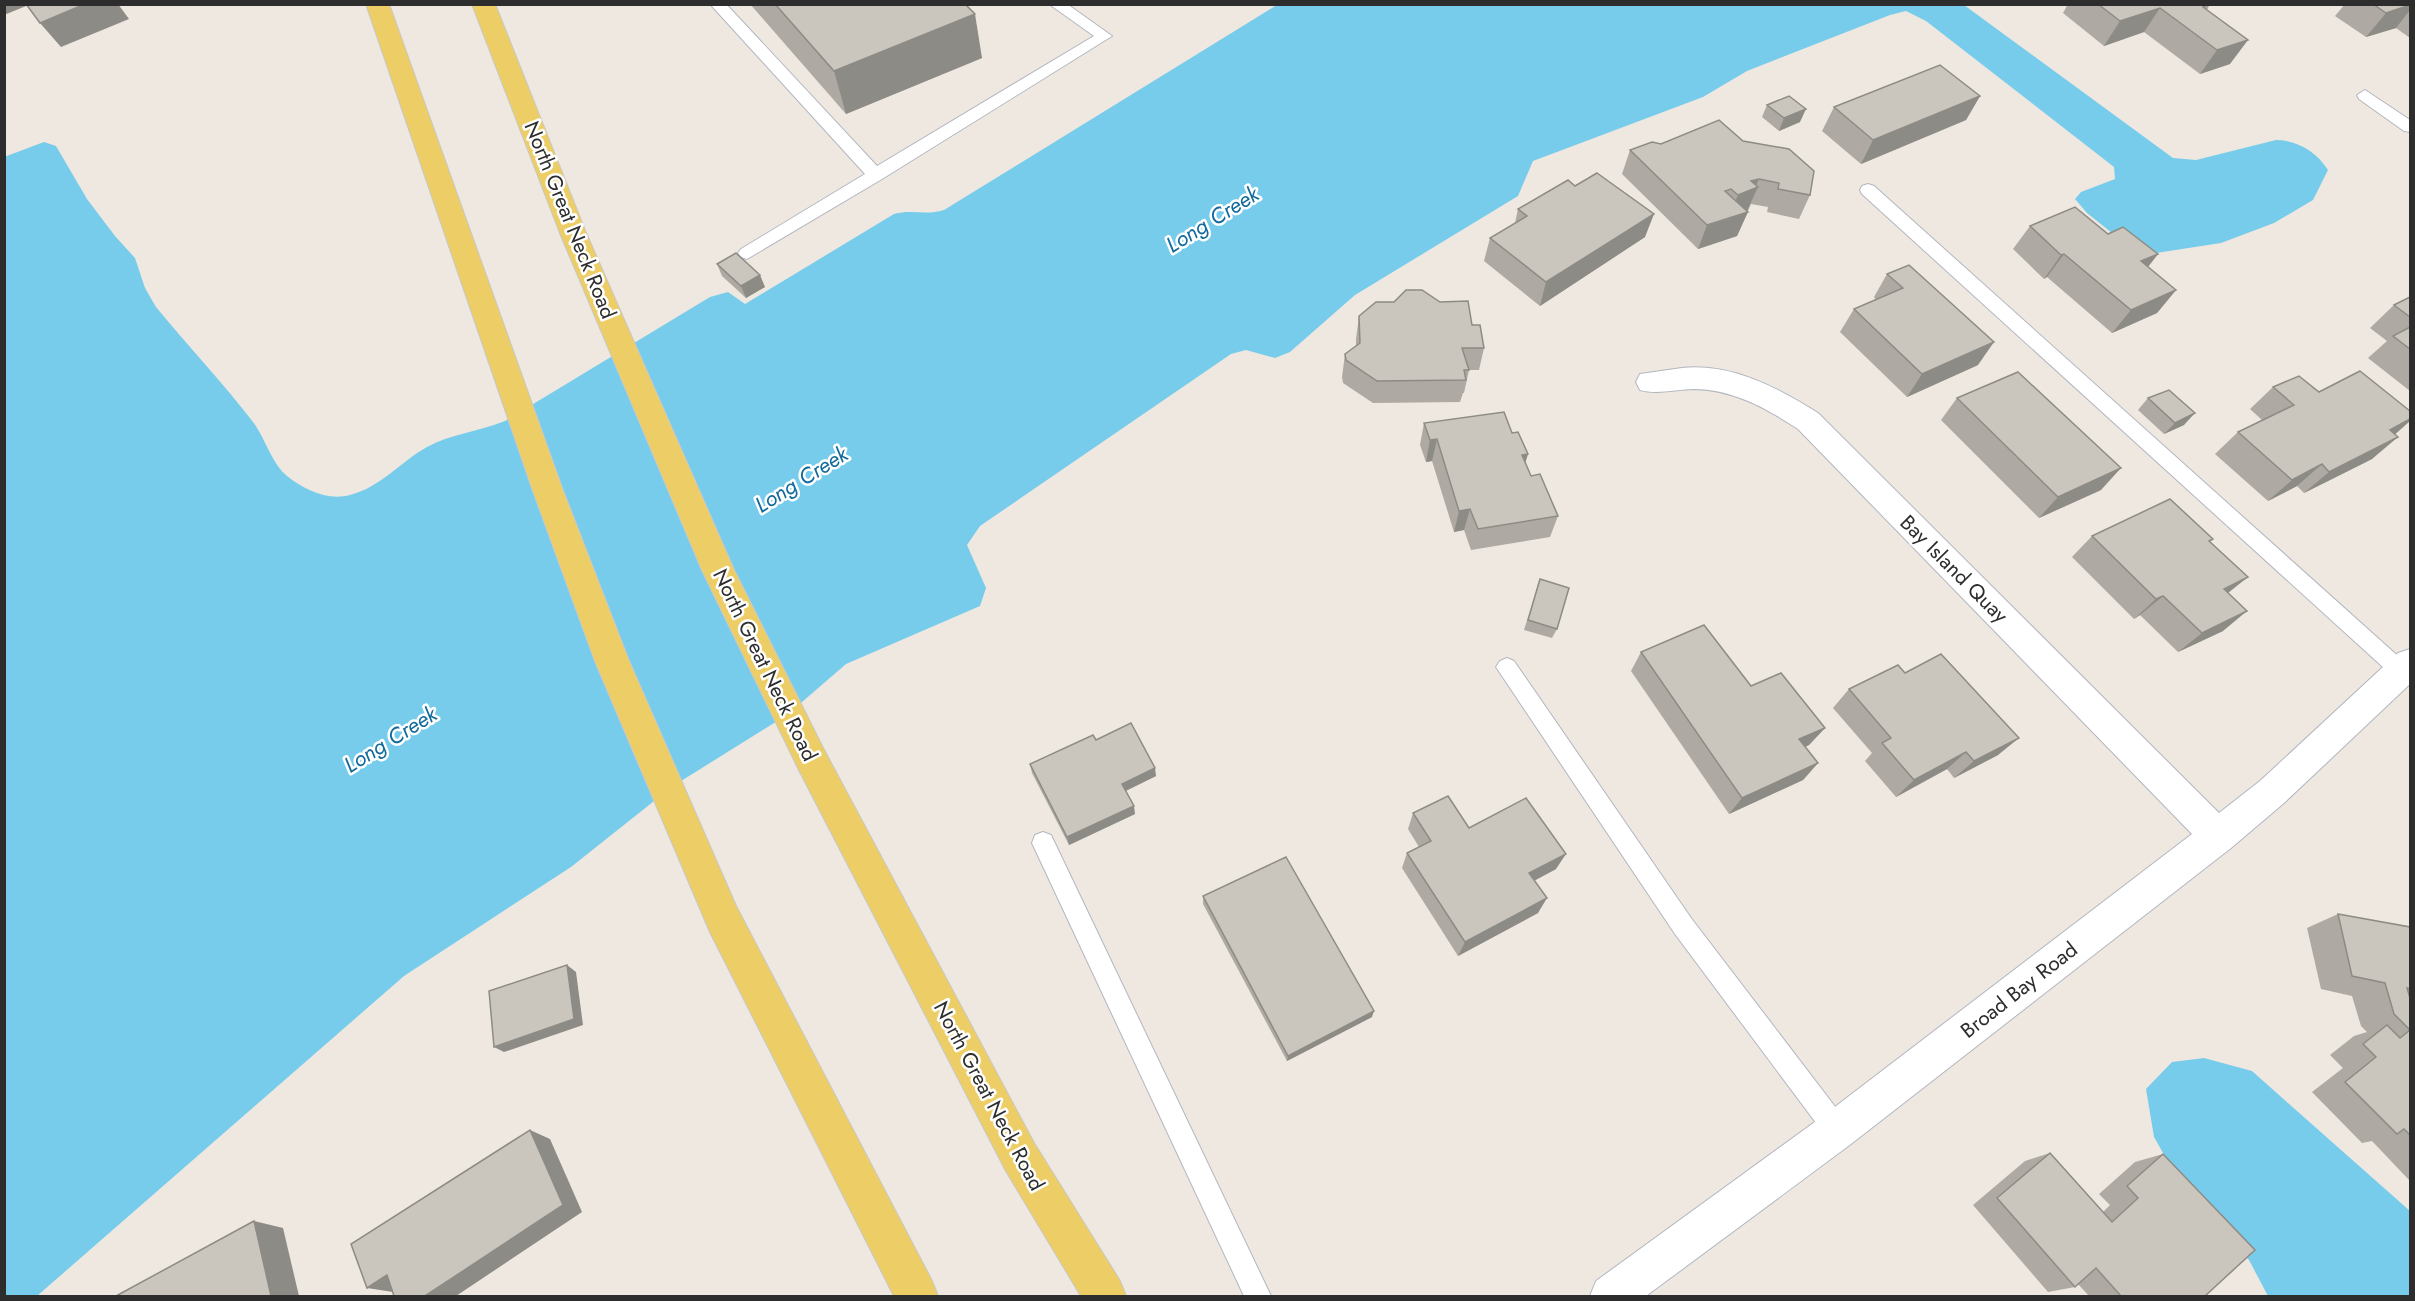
<svg xmlns="http://www.w3.org/2000/svg" width="2415" height="1301" font-family="Jost,sans-serif">
<style>
.water{fill:#78cceb}
.lines{fill:none;stroke-linecap:round;stroke-linejoin:round}
.lane-casing{stroke:#b3b6c0;stroke-width:2}
.street-casing{stroke:#b3b6c0;stroke-width:2}
.primary-casing{stroke:#c8c8c8;stroke-width:2}
.lane{fill:#fff;fill-rule:evenodd}
.street{fill:#fff;fill-rule:evenodd}
.primary{fill:#edce66;fill-rule:evenodd}
.wall{fill:#aeaaa3}
.shaded-wall{fill:#8d8b85}
.building{fill:#cac6be;stroke:#8d8b85;stroke-width:1.5}
.labels{text-anchor:middle;stroke-width:5;stroke-linejoin:round;paint-order:stroke}
.street-label{font-size:21px;fill:#2d2d2d;stroke:#fff}
.water-label{font-size:22px;font-style:italic;fill:#126b9c;stroke:#fff}
</style>
<rect width="100%" height="100%" fill="#eee8e0"/>
<g class="water">
<path d="M 1277,5 L 1964,5 L 2173,158 L 2196,160 L 2276,140 C 2297,140 2317,152 2328,170 L 2313,200 L 2274,223 L 2221,243 L 2156,253 L 2132,249 L 2087,213 L 2075,199 L 2081,192 L 2115,179 L 2114,167 L 1926,21 L 1906,11 L 1890,15 L 1747,71 L 1703,97 L 1533,161 L 1518,196 L 1355,295 L 1290,352 L 1275,358 L 1246,350 L 1231,354 L 980,526 L 967,545 L 986,588 L 980,606 L 846,664 L 787,715 L 673,786 L 571,867 L 404,976 L 37,1296 L 5,1296 L 4,157 L 44,142 L 56,146 L 87,199 L 115,236 L 135,258 L 145,288 L 156,307 C 188,346 223,383 253,422 C 265,438 272,464 287,476 C 305,490 327,501 350,495 C 381,487 400,462 427,447 C 451,434 480,431 505,421 L 710,297 L 728,292 L 745,304 L 894,214 C 913,209 925,216 944,210 Z"/>
<polygon points="2204,1058 2252,1071 2410,1211 2410,1296 2268,1296 2249,1260 2180,1183 2154,1137 2146,1089 2172,1062"/>
</g>
<g class="lines">
<defs>
<g id="lane">
<polygon points="710,4 726,4 877,166 1094,36 1049,4 1067,4 1112,36 882,179 747,259 741,257 738,253 741,249 865,174"/>
<polygon points="2365,90 2410,120 2410,132 2404,131 2359,99 2357,95"/>
<polygon points="1868,184 1874,186 2409,666 2409,678 2402,681 2395,678 1862,194 1860,190 1862,186"/>
<polygon points="1507,658 1514,661 1691,918 1846,1121 1850,1130 1846,1139 1837,1143 1828,1139 1675,934 1500,673 1496,667 1500,661"/>
<polygon points="1043,832 1051,835 1271,1296 1244,1296 1032,843 1035,835"/>
</g>
<path id="street" d="M 1682,368 C 1731,363 1777,387 1818,413 L 2219,813 L 2260,781 L 2398,653 L 2410,649 L 2410,684 L 2284,803 L 2231,848 L 1851,1144 L 1646,1296 L 1590,1296 L 1596,1281 L 1823,1116 L 2192,834 L 1798,429 C 1766,408 1734,390 1695,389 C 1676,389 1658,395 1640,390 L 1636,382 L 1640,374 Z"/>
<g id="primary">
<polygon points="366,4 389,4 562,488 629,661 736,906 932,1281 938,1296 894,1296 710,932 595,661 532,488"/>
<polygon points="472,4 495,4 586,233 734,570 823,748 1034,1143 1120,1281 1126,1296 1081,1296 1006,1171 799,770 702,570 560,233"/>
</g>
</defs>
<use href="#lane" class="lane-casing"/>
<use href="#street" class="street-casing"/>
<use href="#primary" class="primary-casing"/>
<use href="#lane" class="lane"/>
<use href="#street" class="street"/>
<use href="#primary" class="primary"/>
</g>
<g class="wall">
<polygon points="750,4 965,4 982,58 846,114"/>
<polygon points="2068,4 2210,4 2207,10 2230,64 2200,74 2144,32 2104,46 2063,13"/>
<polygon points="2345,4 2410,4 2410,38 2396,28 2366,37 2335,16"/>
<polygon points="1980,96 1966,120 1861,164 1822,131 1834,107"/>
<polygon points="1767,105 1800,122 1779,131 1762,117"/>
<polygon points="1743,141 1810,195 1799,219 1767,212 1768,207 1751,204 1737,236 1698,249 1622,174 1630,150 1661,144"/>
<polygon points="1518,209 1645,237 1540,306 1484,261 1490,238 1515,223"/>
<polygon points="2030,226 2108,234 2158,254 2148,267 2176,290 2157,313 2112,333 2047,277 2044,279 2013,249"/>
<polygon points="717,264 765,287 746,298 722,276"/>
<polygon points="1909,265 1978,365 1907,397 1840,332 1854,309 1876,300 1874,297 1887,274"/>
<polygon points="2410,297 2410,391 2368,358 2387,341 2370,328 2394,305"/>
<polygon points="1394,302 1472,325 1484,348 1479,370 1469,370 1464,393 1463,393 1460,402 1373,403 1343,383 1342,377 1345,354 1356,346 1356,339 1359,316"/>
<polygon points="2273,387 2319,392 2395,434 2372,459 2304,493 2297,486 2268,501 2215,454 2238,432 2262,420 2250,409"/>
<polygon points="1957,398 2101,490 2039,518 1941,420"/>
<polygon points="2148,398 2184,425 2164,434 2138,410"/>
<polygon points="1424,423 1512,433 1528,454 1525,463 1531,476 1558,516 1550,537 1471,550 1464,530 1454,532 1432,461 1426,462 1420,445"/>
<polygon points="2092,536 2213,539 2210,542 2228,593 2223,631 2178,652 2140,615 2134,619 2072,557"/>
<polygon points="1540,579 1557,629 1552,638 1524,630"/>
<polygon points="1641,652 1751,686 1825,728 1809,745 1805,747 1818,763 1803,780 1729,814 1631,671"/>
<polygon points="1905,673 1998,755 1954,778 1947,769 1896,797 1865,761 1872,753 1833,708 1849,689"/>
<polygon points="1096,740 1156,776 1126,791 1135,814 1069,845 1032,773 1030,764"/>
<polygon points="1413,813 1469,828 1556,869 1535,880 1538,913 1458,956 1402,868 1407,853 1419,847 1408,829"/>
<polygon points="1203,896 1372,1017 1287,1061 1203,904"/>
<polygon points="2338,914 2410,927 2410,1181 2372,1141 2362,1143 2312,1092 2343,1068 2330,1055 2354,1036 2367,1032 2361,1026 2352,996 2321,989 2307,928"/>
<polygon points="2050,1153 2103,1212 2110,1205 2099,1194 2135,1162 2163,1154 2205,1296 2089,1296 2078,1284 2075,1287 2048,1292 1973,1205 2025,1161"/>
</g>
<g class="shaded-wall">
<polygon points="4,4 31,4 4,15"/>
<polygon points="85,4 118,4 129,19 61,47 40,23"/>
<polygon points="2410,5 2410,10 2396,28 2366,37 2386,13"/>
<polygon points="2160,8 2144,32 2104,46 2120,21"/>
<polygon points="975,14 982,58 846,114 834,71"/>
<polygon points="2248,40 2230,64 2200,74 2217,50"/>
<polygon points="1980,96 1966,120 1861,164 1873,140"/>
<polygon points="1806,109 1800,122 1779,131 1784,118"/>
<polygon points="1759,179 1755,188 1758,187 1747,211 1731,217 1748,212 1737,236 1698,249 1707,225 1728,219 1738,195 1751,181"/>
<polygon points="1654,214 1645,237 1540,306 1546,282"/>
<polygon points="2064,254 2047,277 2044,279 2061,255"/>
<polygon points="2158,254 2139,278 2141,261"/>
<polygon points="760,275 765,287 746,298 741,286"/>
<polygon points="2176,290 2157,313 2112,333 2131,310"/>
<polygon points="1994,342 1978,365 1907,397 1922,374"/>
<polygon points="2195,413 2184,425 2164,434 2175,423"/>
<polygon points="2410,419 2410,421 2391,438 2390,430"/>
<polygon points="2398,437 2372,459 2304,493 2329,472"/>
<polygon points="1437,439 1432,461 1426,462 1430,440"/>
<polygon points="1528,454 1521,476 1522,455"/>
<polygon points="2322,464 2297,486 2268,501 2292,480"/>
<polygon points="2121,468 2101,490 2039,518 2058,497"/>
<polygon points="1470,509 1464,530 1454,532 1459,511"/>
<polygon points="2248,577 2223,597 2224,589"/>
<polygon points="2163,596 2140,615 2134,619 2156,599"/>
<polygon points="2247,611 2223,631 2178,652 2202,633"/>
<polygon points="1825,728 1809,745 1784,757 1799,739"/>
<polygon points="2019,738 1998,755 1954,778 1974,761"/>
<polygon points="1966,752 1947,769 1896,797 1914,780"/>
<polygon points="1818,763 1803,780 1729,814 1742,798"/>
<polygon points="1155,768 1156,776 1123,792 1122,784"/>
<polygon points="1134,806 1135,814 1069,845 1067,837"/>
<polygon points="1566,854 1556,869 1521,888 1529,873"/>
<polygon points="1547,898 1538,913 1458,956 1465,942"/>
<polygon points="567,965 576,972 583,1025 504,1052 494,1047"/>
<polygon points="1374,1011 1372,1017 1287,1061 1288,1056"/>
<polygon points="530,1130 550,1139 582,1212 456,1296 425,1296"/>
<polygon points="254,1221 283,1228 299,1296 271,1296"/>
<polygon points="387,1275 393,1292 367,1288"/>
</g>
<g class="building">
<polygon points="26,4 85,4 40,23"/>
<polygon points="775,4 965,4 975,14 834,71"/>
<polygon points="2098,4 2210,4 2203,7 2248,40 2217,50 2160,8 2120,21"/>
<polygon points="2373,4 2410,4 2410,5 2386,13"/>
<polygon points="1940,65 1980,96 1873,140 1834,107"/>
<polygon points="1789,96 1806,109 1784,118 1767,105"/>
<polygon points="1719,120 1743,141 1789,149 1814,171 1810,195 1778,189 1779,183 1759,179 1751,181 1758,187 1738,195 1731,189 1725,191 1748,212 1707,225 1630,150 1652,142 1661,144"/>
<polygon points="1597,173 1654,214 1546,282 1490,238 1527,216 1518,209 1568,180 1575,186"/>
<polygon points="2075,207 2108,234 2123,227 2158,254 2141,261 2176,290 2131,310 2064,254 2061,255 2030,226"/>
<polygon points="736,253 760,275 741,286 717,264"/>
<polygon points="1909,265 1994,342 1922,374 1854,309 1903,288 1887,274"/>
<polygon points="1406,290 1422,290 1440,302 1468,301 1472,325 1480,325 1484,348 1462,348 1469,370 1464,370 1466,380 1377,381 1346,360 1345,354 1360,343 1359,316 1376,302 1394,302"/>
<polygon points="2410,297 2410,317 2394,305"/>
<polygon points="2410,327 2410,349 2393,336"/>
<polygon points="2360,371 2410,411 2410,419 2390,430 2398,437 2329,472 2322,464 2292,480 2238,432 2294,405 2273,387 2299,376 2319,392"/>
<polygon points="2018,372 2121,468 2058,497 1957,398"/>
<polygon points="2169,390 2195,413 2175,423 2148,398"/>
<polygon points="1504,412 1512,433 1518,432 1528,454 1522,455 1531,476 1540,474 1558,516 1478,529 1470,509 1459,511 1437,439 1430,440 1424,423"/>
<polygon points="2170,499 2213,539 2209,541 2248,577 2224,589 2247,611 2202,633 2163,596 2156,599 2092,536"/>
<polygon points="1540,579 1569,588 1557,629 1528,620"/>
<polygon points="1704,625 1751,686 1781,673 1825,728 1799,739 1818,763 1742,798 1641,652"/>
<polygon points="1941,654 2019,738 1974,761 1966,752 1914,780 1882,743 1891,738 1849,689 1898,665 1905,673"/>
<polygon points="1131,723 1155,768 1122,784 1134,806 1067,837 1030,764 1093,735 1096,740"/>
<polygon points="1448,796 1469,828 1526,798 1566,854 1529,873 1547,898 1465,942 1407,853 1431,841 1413,813"/>
<polygon points="1286,857 1374,1011 1288,1056 1203,896"/>
<polygon points="2338,914 2410,927 2410,989 2407,988 2410,998 2410,1135 2404,1129 2397,1134 2345,1082 2376,1057 2363,1044 2387,1025 2400,1038 2410,1030 2394,1014 2385,983 2352,976"/>
<polygon points="567,965 574,1019 494,1047 489,991"/>
<polygon points="530,1130 563,1205 425,1296 394,1296 387,1275 367,1288 351,1244"/>
<polygon points="2050,1153 2112,1222 2138,1198 2127,1186 2163,1154 2255,1250 2205,1296 2121,1296 2096,1268 2075,1287 1997,1198"/>
<polygon points="254,1221 271,1296 116,1296"/>
</g>
<g class="labels">
<g class="street-label">
<text transform="translate(570 220) rotate(68)" y="7">North Great Neck Road</text>
<text transform="translate(1954 569) rotate(45)" y="7">Bay Island Quay</text>
<text transform="translate(765 665) rotate(64)" y="7">North Great Neck Road</text>
<text transform="translate(2019 990) rotate(-38)" y="7">Broad Bay Road</text>
<text transform="translate(989 1096) rotate(62)" y="7">North Great Neck Road</text>
</g>
<g class="water-label">
<text transform="translate(1212 219) rotate(-32)" y="8">Long Creek</text>
<text transform="translate(801 479) rotate(-32)" y="8">Long Creek</text>
<text transform="translate(390 739) rotate(-32)" y="8">Long Creek</text>
</g>
</g>
<rect width="2415" height="1301" fill="none" stroke="#2d2d2d" stroke-width="12"/>
</svg>
